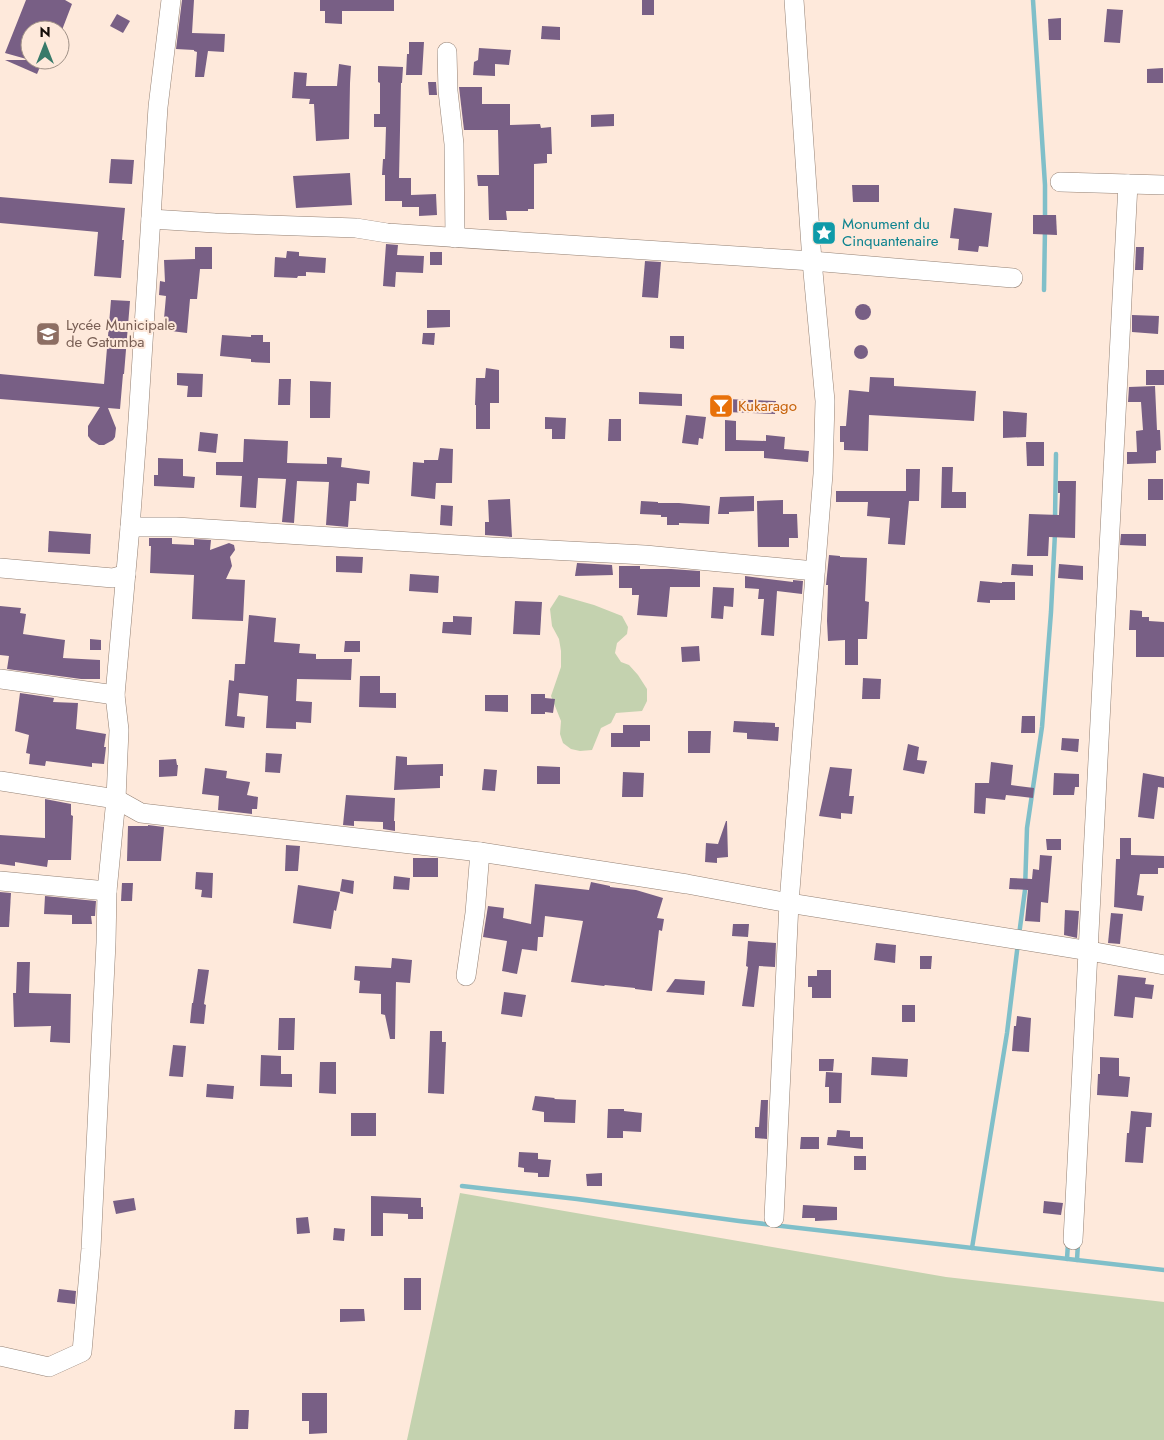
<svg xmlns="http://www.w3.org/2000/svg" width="1164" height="1440" font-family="Jost,sans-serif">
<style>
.green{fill:#c4d2af}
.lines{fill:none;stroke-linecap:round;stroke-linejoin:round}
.stream{stroke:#80bfc9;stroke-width:4.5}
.building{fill:#785f85}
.minor-casing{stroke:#948174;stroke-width:20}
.minor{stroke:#fff;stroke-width:19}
.labels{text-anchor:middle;stroke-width:4;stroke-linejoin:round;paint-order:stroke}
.culture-label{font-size:15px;fill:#0d838f;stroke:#fee9db;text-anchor:start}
.education-label{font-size:15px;fill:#785e54;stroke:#fee9db;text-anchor:start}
.food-label{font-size:15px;fill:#c56008;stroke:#fee9db;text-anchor:start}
</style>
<rect width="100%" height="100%" fill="#fee9db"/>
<g class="green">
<polygon points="559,595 594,605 622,616 628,627 627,634 617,643 615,653 621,662 629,665 638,675 647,689 647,701 642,711 616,713 611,723 601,728 592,750 580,751 571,749 563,743 560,734 561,721 551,696 561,667 561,651 559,639 552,626 550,609"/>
<polygon points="460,1193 946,1277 1164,1302 1164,1440 407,1440"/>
</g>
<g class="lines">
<g class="stream">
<polyline points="1033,0 1045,185 1045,221"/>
<polyline points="1044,290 1045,229"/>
<polyline points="1055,520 1056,454"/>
<polyline points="1019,935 1025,890 1027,828 1042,727 1051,612 1055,533"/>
<polyline points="462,1186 577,1199 739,1221 1164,1270"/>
<polyline points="972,1248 1007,1033 1018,943"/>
<polyline points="1067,1259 1068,1243"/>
<polyline points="1077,1260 1078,1243"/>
</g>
</g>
<g class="building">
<polygon points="26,0 65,0 72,4 62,30 30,30 30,60 5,53"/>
<polygon points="182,0 194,0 192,33 225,34 224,52 208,51 204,77 195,77 197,52 194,51 194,50 176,49"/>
<polygon points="320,0 394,0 394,11 342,11 342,24 325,23 325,11 320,11"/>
<rect x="642" y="0" width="12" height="15"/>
<polygon points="1107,9 1123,10 1120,43 1104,42"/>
<polygon points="117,14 130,21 123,33 110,26"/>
<polygon points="1061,18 1061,40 1049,40 1048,19"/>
<polygon points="542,26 560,27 560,40 541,39"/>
<polygon points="409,42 424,42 422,75 406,75 407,54 409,54"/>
<polygon points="479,48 511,50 509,65 495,64 495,76 473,75 474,62 478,60"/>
<polygon points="5,60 43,60 37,74"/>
<polygon points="339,64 351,66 350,83 349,139 316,141 314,104 309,104 310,99 292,98 294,72 307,73 306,86 337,86"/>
<polygon points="378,66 403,67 402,83 401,83 399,178 411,178 411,195 436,194 437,215 419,216 419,207 402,207 402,201 385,201 385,175 382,175 383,159 385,159 386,127 374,127 374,114 380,114 380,83 378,82"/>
<polygon points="1163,68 1163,83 1147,83 1147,69"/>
<polygon points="428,82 436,82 437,95 429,95"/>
<polygon points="459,87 482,87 482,104 510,104 510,125 540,124 541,128 551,127 552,154 547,154 547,163 534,164 534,209 528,209 528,211 506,211 507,220 489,220 488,186 478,186 477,175 499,175 498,130 464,130"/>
<polygon points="614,114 614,126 591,127 591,115"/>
<polygon points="111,159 134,160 132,184 109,183"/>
<polygon points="350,173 352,205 296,208 293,176"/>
<polygon points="852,185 879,185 879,202 853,202"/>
<polygon points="0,197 125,208 122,240 124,240 121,278 94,276 98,232 0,223"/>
<polygon points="954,208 992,213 988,247 979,246 978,252 958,250 959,239 950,238"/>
<polygon points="1033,215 1056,215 1057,235 1033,234"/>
<polygon points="386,244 398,245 397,255 424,256 423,273 396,272 395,287 383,286"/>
<polygon points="195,247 212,247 212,269 200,269 197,299 190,299 187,333 163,330 166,296 159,295 160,281 165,282 164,260 195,259"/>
<polygon points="1136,247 1144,247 1143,270 1135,270"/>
<polygon points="287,251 299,252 299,256 326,258 325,273 306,272 306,276 298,276 297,278 274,277 275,257 286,258"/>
<rect x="430" y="252" width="12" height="13"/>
<polygon points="645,261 661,262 658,298 642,297"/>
<polygon points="111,300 130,301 124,374 123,374 120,409 108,408 116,428 115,437 113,440 104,445 99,445 91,440 88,436 88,426 100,407 0,399 0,374 104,384"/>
<circle cx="863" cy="312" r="8"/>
<polygon points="427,310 450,310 450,327 427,328"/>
<polygon points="1132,315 1159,316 1158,334 1132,332"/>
<polygon points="423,333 435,333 434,345 422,344"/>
<polygon points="222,335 251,337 251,335 263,335 263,342 270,342 270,363 251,362 251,359 220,356"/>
<polygon points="670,336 684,336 684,349 670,348"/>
<circle cx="861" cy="352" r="7"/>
<polygon points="486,368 499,370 499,403 490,403 490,429 476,429 476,405 475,405 476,378 485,378"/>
<rect x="1146" y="370" width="18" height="15"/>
<polygon points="177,373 203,374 202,397 187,397 188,386 177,385"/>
<polygon points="870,377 894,378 894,386 976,391 974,421 869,415 868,451 844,450 844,442 840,442 840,426 846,426 849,390 869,392"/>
<polygon points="279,379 291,379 290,405 278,405"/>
<polygon points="310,381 331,382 330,418 310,418"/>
<polygon points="1155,386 1157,430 1160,430 1161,450 1156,451 1156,463 1127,464 1127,452 1137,452 1136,431 1143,430 1141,402 1128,402 1129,387"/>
<polygon points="639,392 682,394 682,406 639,404"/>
<polygon points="726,399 776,401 775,414 726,412"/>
<polygon points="1003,411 1027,413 1026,437 1003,438"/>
<polygon points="686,415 706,417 703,439 699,438 698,445 682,443"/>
<polygon points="545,417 566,418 565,439 552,439 552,429 545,429"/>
<polygon points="609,419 621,419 621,441 608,441"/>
<polygon points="725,420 736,421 736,440 766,441 766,435 785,437 784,449 809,451 808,462 764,458 764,451 725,451"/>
<polygon points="200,432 218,434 216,453 198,451"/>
<polygon points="244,439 288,441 287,463 327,464 327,457 342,458 341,467 370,471 369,484 357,483 356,501 350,501 348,527 326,525 329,482 297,481 294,523 282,522 286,479 258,478 256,508 240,507 242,476 216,475 216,462 243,462"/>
<polygon points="1026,442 1044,442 1044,466 1027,466"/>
<polygon points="440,448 453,449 452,483 436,483 435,499 411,496 413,462 424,463 424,460 438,460"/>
<polygon points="158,458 183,459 183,476 195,477 194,488 154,486 154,475 158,475"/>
<polygon points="942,467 953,467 952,492 966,492 966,508 941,508"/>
<polygon points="906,469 920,469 919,501 909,501 905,545 888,544 890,518 867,516 868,502 836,502 836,491 906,491"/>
<rect x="1148" y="479" width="15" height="21"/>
<polygon points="1058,481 1076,481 1075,538 1049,537 1048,556 1027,556 1029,514 1059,515 1060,493 1058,493"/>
<polygon points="754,496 754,511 729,512 729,514 718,514 720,497"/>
<polygon points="510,499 512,537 485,535 485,522 489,522 488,500"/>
<polygon points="783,500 783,514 797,514 798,538 789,538 789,547 758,547 757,501"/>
<polygon points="641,501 658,502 658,503 679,503 710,506 709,524 679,523 679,525 667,525 667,517 661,517 661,515 640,514"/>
<polygon points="441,505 453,506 452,526 440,525"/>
<polygon points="49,531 91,534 90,554 48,552"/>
<polygon points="1121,534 1146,534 1146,546 1120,545"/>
<polygon points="149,538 172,538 172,544 194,545 194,539 211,540 210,550 229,543 234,545 235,550 230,557 232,566 226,579 245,580 243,621 192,619 194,575 150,573 151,546 149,546"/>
<polygon points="829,555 840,556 840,557 867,558 865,601 869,602 867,639 858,639 858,665 845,665 845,640 828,641 827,621 828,585 826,585"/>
<polygon points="336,556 363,557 362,573 336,572"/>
<polygon points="577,563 612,565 613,575 575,576"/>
<polygon points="1012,564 1033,565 1033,576 1011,575"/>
<polygon points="1059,564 1083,566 1083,580 1058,578"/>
<polygon points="619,566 640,566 640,569 671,569 700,571 700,587 670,587 667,617 637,615 639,595 632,595 632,588 619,588"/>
<polygon points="410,574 439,576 438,593 409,591"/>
<polygon points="745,576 793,582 793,580 803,581 802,594 777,591 774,636 761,635 764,599 758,599 759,589 745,588"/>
<polygon points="980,581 1002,583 1002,582 1015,582 1015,600 990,600 990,603 977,602"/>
<polygon points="713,587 734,588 733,607 724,606 723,619 711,618"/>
<polygon points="515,601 542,602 540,635 513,634"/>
<polygon points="0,606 21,608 20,613 26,614 23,634 65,640 63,658 100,660 100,679 81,679 7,669 9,656 0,655"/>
<polygon points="1130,610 1142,611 1142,617 1149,617 1149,621 1164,622 1164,657 1136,657 1136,630 1129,630"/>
<polygon points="249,615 276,618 274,642 300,644 299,653 316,654 316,659 352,659 351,680 297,679 296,701 312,702 311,723 296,722 296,729 266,728 268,696 239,693 237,716 245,717 244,728 225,726 229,680 234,681 235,664 245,664"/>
<polygon points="453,616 472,617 471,635 442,633 443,622 453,622"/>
<polygon points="90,639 101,640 101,650 90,650"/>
<polygon points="345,641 360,641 360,652 344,652"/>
<polygon points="699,646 700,661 682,662 681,647"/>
<polygon points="360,676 380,676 380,693 396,693 396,708 359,707"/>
<polygon points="863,678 881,679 880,699 862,699"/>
<polygon points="20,693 54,698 53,702 78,703 76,729 106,734 104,747 106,747 104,764 92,763 92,767 46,761 45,766 29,764 30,754 26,753 29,735 15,731"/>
<polygon points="531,694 545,694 545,698 555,699 553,713 545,712 545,714 531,714"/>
<polygon points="485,695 508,695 508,712 485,711"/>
<polygon points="1022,716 1035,716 1035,733 1021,733"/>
<polygon points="734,721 775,723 775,727 779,727 778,741 747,739 747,733 733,732"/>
<polygon points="623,725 650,725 650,741 640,741 640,747 611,747 611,733 623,733"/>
<polygon points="688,731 711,731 710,753 688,753"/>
<polygon points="1062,738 1079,739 1078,752 1061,750"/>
<polygon points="908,744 919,747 917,760 927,761 924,774 903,770"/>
<polygon points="266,753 282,754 280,773 265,772"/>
<polygon points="396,756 407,757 407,765 443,764 443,776 440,776 440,788 394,790"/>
<polygon points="176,759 177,765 178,765 177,776 159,777 159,760"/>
<polygon points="991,762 1013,765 1011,785 1034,788 1033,798 1006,795 1005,800 986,798 985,814 974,813 975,783 989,783"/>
<polygon points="537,766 560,767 560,784 537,784"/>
<polygon points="830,767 852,769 849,796 854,796 852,814 841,813 841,819 819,816"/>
<polygon points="205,768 227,771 226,778 250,782 247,795 258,797 257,809 252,809 252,814 218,810 219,796 202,794"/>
<polygon points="484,769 497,770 495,791 482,790"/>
<polygon points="623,772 644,773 643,797 622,797"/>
<polygon points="1054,773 1079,774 1079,787 1075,787 1074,795 1053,795"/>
<polygon points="1143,773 1164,777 1164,788 1158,787 1154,819 1138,817"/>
<polygon points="346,795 395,798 394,821 395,821 395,831 383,829 383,822 354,821 354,826 343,825"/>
<polygon points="45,799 71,804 71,815 73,816 71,860 48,860 47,867 15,862 15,866 0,864 0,835 45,838"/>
<polygon points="726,821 727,821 728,857 717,858 717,863 705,862 706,843 718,844"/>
<polygon points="148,825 164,827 161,861 127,861 128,826 148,826"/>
<polygon points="1120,838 1131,838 1131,855 1164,856 1164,868 1158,868 1158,874 1140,874 1137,895 1144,896 1142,911 1114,907 1116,859 1120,859"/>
<polygon points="1046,839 1061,839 1061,850 1047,850"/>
<polygon points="286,845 300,846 298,871 285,871"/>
<polygon points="1040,855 1052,856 1048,903 1041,902 1040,922 1025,921 1028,890 1009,889 1010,878 1032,879 1033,869 1039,870"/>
<rect x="413" y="858" width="25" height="19"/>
<polygon points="196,872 213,873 212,898 201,897 202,890 195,889"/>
<polygon points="394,876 410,878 409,890 393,889"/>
<polygon points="342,879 354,881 353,894 340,891"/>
<polygon points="591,882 610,886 610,887 636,890 663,898 657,918 664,919 662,931 659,930 652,991 635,989 635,988 605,985 604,986 571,982 583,921 545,916 543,937 538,937 537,951 522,949 517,974 502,971 507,941 483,937 488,906 504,908 503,918 531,924 535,884 589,890"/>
<polygon points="122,883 133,883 132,901 121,901"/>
<polygon points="298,885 340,892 336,911 334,910 331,929 293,923"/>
<polygon points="0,892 11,893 9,927 0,927"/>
<polygon points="45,896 96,901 95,916 91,916 92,924 72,924 72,915 44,914"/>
<polygon points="1065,910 1079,911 1077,938 1064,935"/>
<polygon points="1111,913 1123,914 1120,944 1108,943"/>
<polygon points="733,924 749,924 748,937 732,936"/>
<polygon points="748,941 776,943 775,967 759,966 754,1007 742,1006 748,967 746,966"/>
<polygon points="876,943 896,945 895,963 874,960"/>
<polygon points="920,956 932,956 931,969 920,969"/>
<polygon points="392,958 412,960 410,983 396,982 395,1039 390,1039 385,1015 381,1014 381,994 359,993 360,981 354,980 355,966 391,968"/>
<polygon points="17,962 30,962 29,993 71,994 70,1043 50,1042 51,1026 14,1027 13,993 16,993"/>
<polygon points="198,969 209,970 204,1004 206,1005 204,1024 190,1023 192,1003 193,1003"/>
<polygon points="817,970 831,970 831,998 812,998 812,987 808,987 808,976 817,976"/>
<polygon points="1118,975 1146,978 1145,984 1154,985 1152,999 1135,997 1133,1018 1114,1016"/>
<polygon points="675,979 705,981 704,995 666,992"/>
<polygon points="504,992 526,995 522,1017 501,1014"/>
<rect x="902" y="1005" width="13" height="17"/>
<polygon points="1017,1016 1031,1018 1029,1052 1012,1051 1014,1026 1016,1026"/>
<polygon points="279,1018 295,1018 294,1050 278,1050"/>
<polygon points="430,1031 442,1031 442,1042 446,1042 444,1094 428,1093"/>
<polygon points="173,1045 186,1046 183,1077 169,1076"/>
<polygon points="261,1055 281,1056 281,1074 292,1074 292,1087 260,1086"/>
<polygon points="872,1057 908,1059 907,1077 871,1075"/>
<polygon points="1100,1057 1119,1058 1119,1076 1130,1077 1128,1097 1097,1095 1098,1074 1100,1074"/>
<polygon points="819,1059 834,1059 833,1071 819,1071"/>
<polygon points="320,1062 336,1062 336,1094 319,1093"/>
<polygon points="826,1072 842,1073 841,1103 829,1103 829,1087 825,1087"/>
<polygon points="207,1084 234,1086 233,1099 206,1097"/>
<polygon points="535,1096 555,1098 554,1099 576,1100 575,1123 544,1122 544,1112 532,1110"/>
<polygon points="761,1100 768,1100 767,1139 755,1138 755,1127 759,1127"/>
<polygon points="608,1109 624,1109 624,1111 642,1113 641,1132 623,1131 623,1138 607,1138"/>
<polygon points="1131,1111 1152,1113 1151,1127 1146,1127 1143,1163 1125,1162 1127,1133 1129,1133"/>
<rect x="351" y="1113" width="25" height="23"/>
<polygon points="837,1130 850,1131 850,1137 863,1137 863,1149 827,1145 828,1137 836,1137"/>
<polygon points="801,1137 819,1137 819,1149 800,1149"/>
<polygon points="519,1152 538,1153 538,1159 551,1160 549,1177 538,1177 538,1173 524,1172 524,1168 518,1167"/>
<rect x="854" y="1156" width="12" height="14"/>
<polygon points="602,1173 602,1186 587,1186 586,1174"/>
<polygon points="371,1196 421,1198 421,1207 423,1207 423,1219 408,1219 408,1214 383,1213 383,1236 371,1236"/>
<polygon points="134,1198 136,1210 116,1214 113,1201"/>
<polygon points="1044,1201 1063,1203 1061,1215 1043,1213"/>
<polygon points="803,1205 837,1207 837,1220 815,1221 815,1218 802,1218"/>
<polygon points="308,1217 310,1233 297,1234 296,1218"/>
<polygon points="334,1228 345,1229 344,1241 333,1240"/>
<rect x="404" y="1278" width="17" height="32"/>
<polygon points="59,1289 76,1291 75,1304 57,1302"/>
<polygon points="340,1309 364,1309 365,1321 340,1322"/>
<polygon points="302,1393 327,1393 327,1433 309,1434 309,1421 302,1421"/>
<polygon points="235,1410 249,1410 248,1429 234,1429"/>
</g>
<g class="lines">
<defs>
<g id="minor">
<polyline points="447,52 448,91 454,144 455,238"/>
<polyline points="1060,182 1164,185"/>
<polyline points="151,219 215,223 356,228 387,233 812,261 1013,278"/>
<polyline points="130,527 176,527 474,546 645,555 815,571"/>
<polyline points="0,568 113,578 126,574"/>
<polyline points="0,679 115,695"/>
<polyline points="0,781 116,799 141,813 480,852 687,884 789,903 1090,951 1164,965"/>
<polyline points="0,881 107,891"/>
<polyline points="466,976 475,913 480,852"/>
<polyline points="774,1218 789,903 823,474 825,401 812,261 794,0"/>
<polyline points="1073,1240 1128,184"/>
<polyline points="0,1356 49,1367 82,1352 91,1249 106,943 107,891 116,799 119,730 115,695 130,527 138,421 158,107 171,0"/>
</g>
</defs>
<use href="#minor" class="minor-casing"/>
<use href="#minor" class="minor"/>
</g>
<defs>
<symbol id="sight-square" viewBox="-11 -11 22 22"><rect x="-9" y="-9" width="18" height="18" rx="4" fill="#0f9aa8" stroke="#fee9db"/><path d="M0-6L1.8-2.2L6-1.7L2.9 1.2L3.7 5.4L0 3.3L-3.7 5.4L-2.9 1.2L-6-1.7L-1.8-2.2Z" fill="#fff"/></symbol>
<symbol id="school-square" viewBox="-11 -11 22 22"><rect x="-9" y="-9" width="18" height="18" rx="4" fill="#8d6e63" stroke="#fee9db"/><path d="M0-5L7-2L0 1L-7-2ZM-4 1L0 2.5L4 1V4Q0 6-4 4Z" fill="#fff"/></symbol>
<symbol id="bar-square" viewBox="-11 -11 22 22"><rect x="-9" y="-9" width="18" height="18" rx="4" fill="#e8710a" stroke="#fee9db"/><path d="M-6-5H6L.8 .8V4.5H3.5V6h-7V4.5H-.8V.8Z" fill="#fff"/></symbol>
</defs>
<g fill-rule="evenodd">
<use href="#sight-square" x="810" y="219" width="28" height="28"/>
<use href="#school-square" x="34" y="320" width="28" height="28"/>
<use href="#bar-square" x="707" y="392" width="28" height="28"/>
</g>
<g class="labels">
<g class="culture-label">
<text x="842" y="229">Monument du<tspan x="842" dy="17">Cinquantenaire</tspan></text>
</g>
<g class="education-label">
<text x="66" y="330">Lycée Municipale<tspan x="66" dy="17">de Gatumba</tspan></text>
</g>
<g class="food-label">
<text x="738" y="411">Kukarago</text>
</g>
</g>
<g transform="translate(45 45)"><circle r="24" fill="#fee9db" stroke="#a09187"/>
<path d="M0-4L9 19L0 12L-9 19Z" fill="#387a6a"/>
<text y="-8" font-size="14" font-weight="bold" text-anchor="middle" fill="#130c08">N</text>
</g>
</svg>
